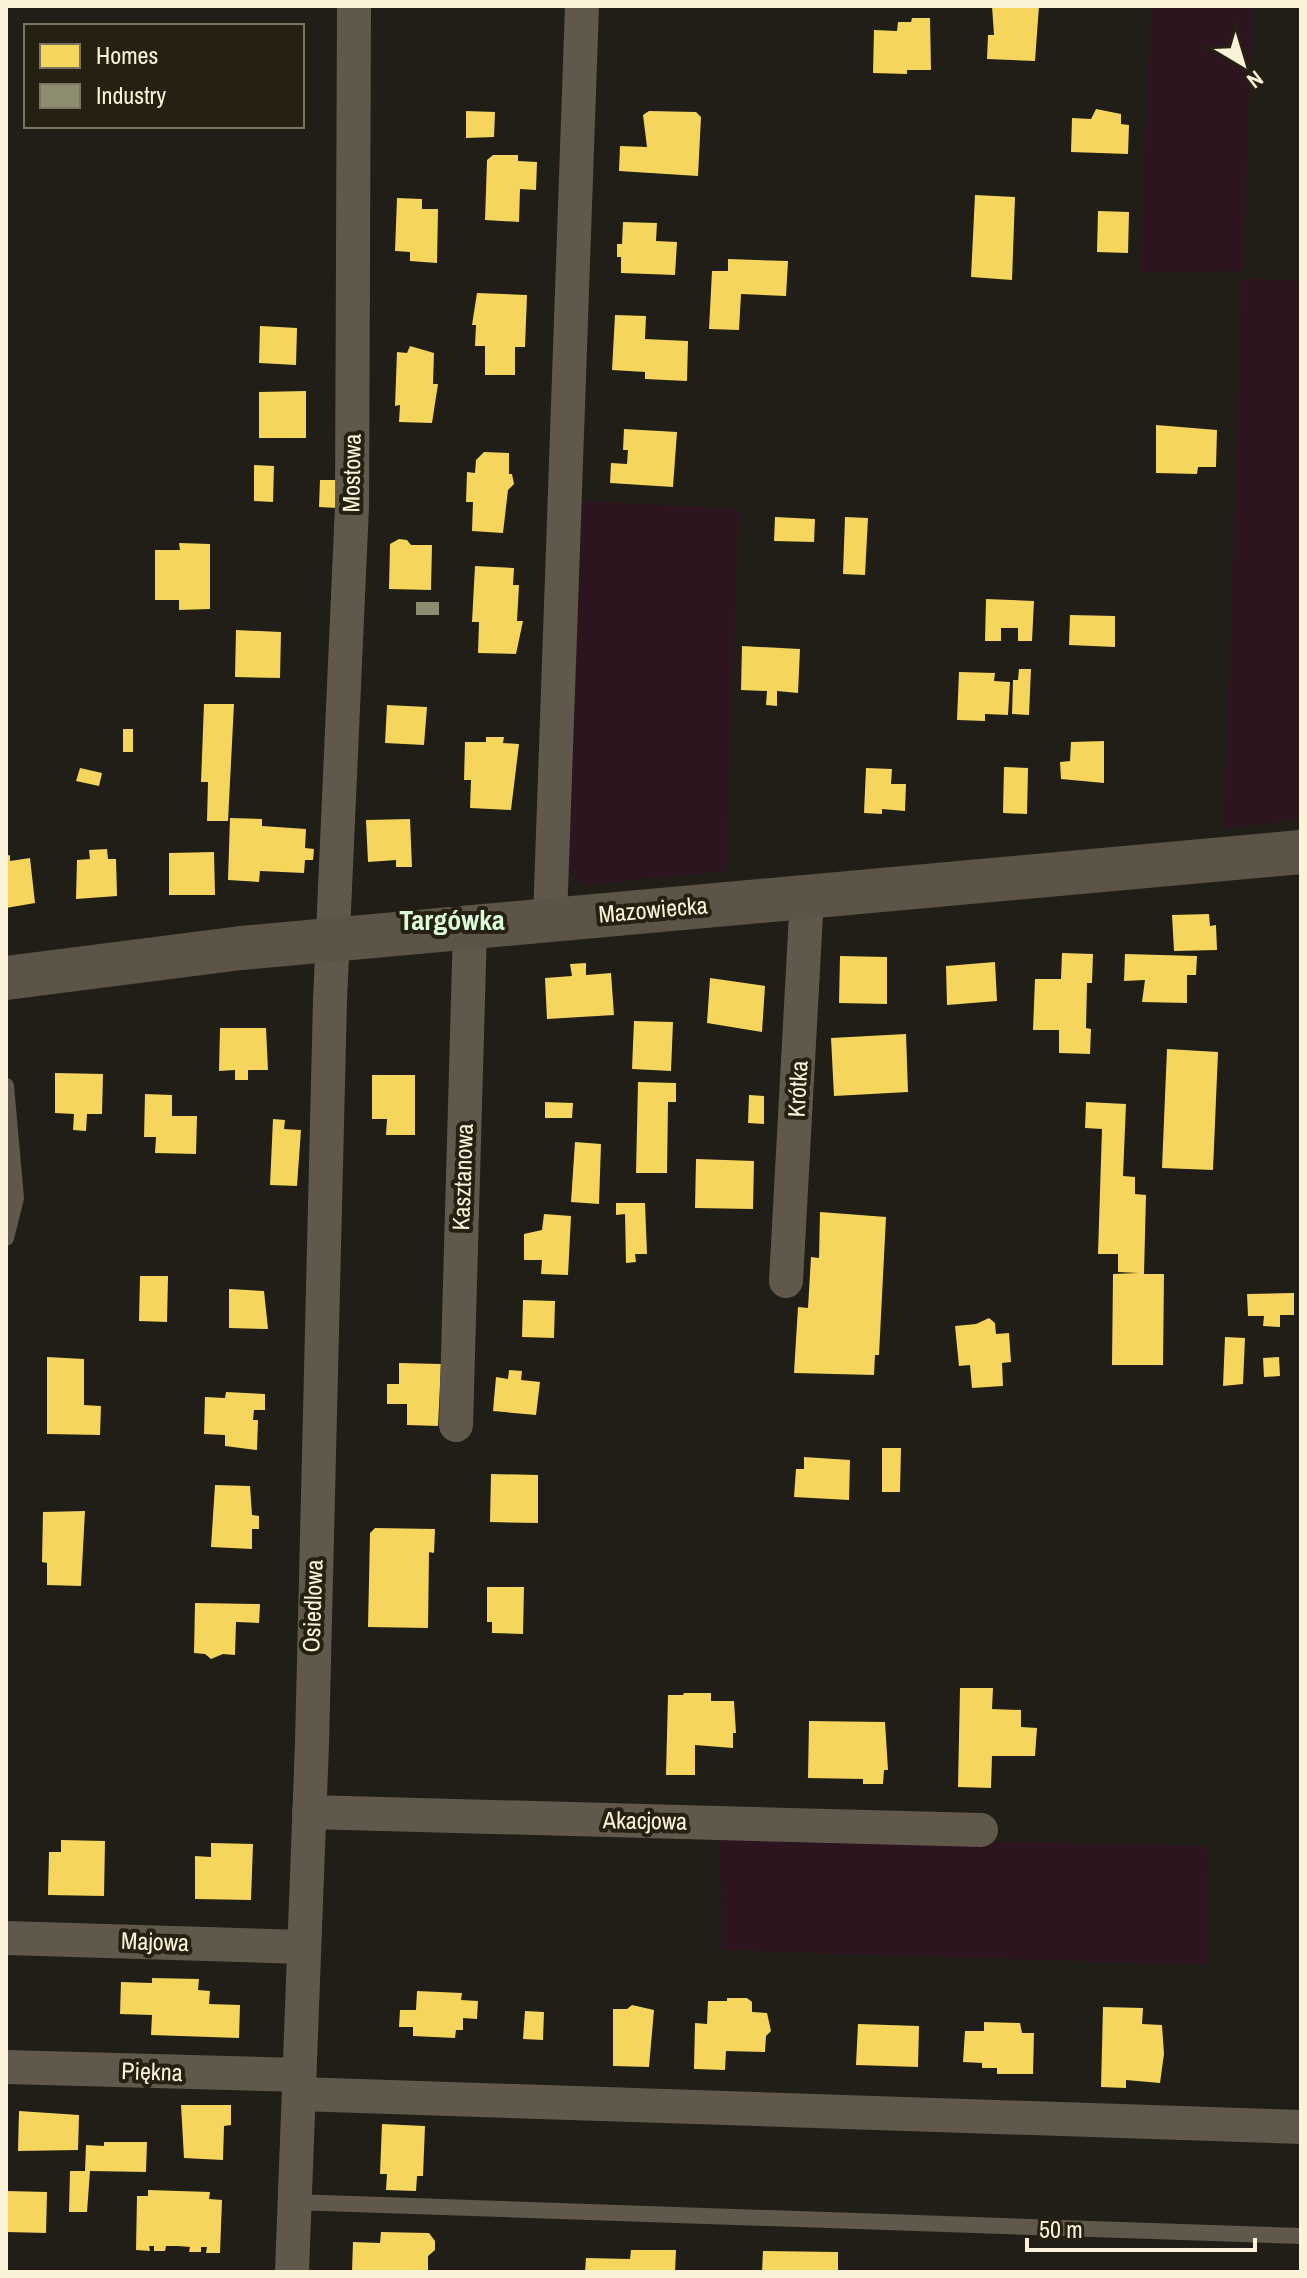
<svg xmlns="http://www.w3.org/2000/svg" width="1307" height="2278" font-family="'Archivo Narrow',sans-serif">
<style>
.green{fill:#2c151e}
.homes{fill:#f6d55c}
.industry{fill:#8c8c6e}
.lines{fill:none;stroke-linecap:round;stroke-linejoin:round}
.lane{stroke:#60594b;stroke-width:16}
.street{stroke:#60594b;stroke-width:34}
.secondary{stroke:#5c5446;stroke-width:44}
.labels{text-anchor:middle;stroke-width:8;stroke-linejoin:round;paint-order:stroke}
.street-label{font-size:24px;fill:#fcf2d7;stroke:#252011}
.quarter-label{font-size:28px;font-weight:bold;fill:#dafcd9;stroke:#252011}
</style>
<rect width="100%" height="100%" fill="#201e16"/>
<g class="green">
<polygon points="1151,6 1252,6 1243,271 1140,272"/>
<polygon points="1242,278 1301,281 1301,819 1224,829"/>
<polygon points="582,501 739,509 725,871 582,885 562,860"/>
<polygon points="720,1836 1207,1846 1206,1965 722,1950"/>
</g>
<g class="homes">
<polygon points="992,6 1039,6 1035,61 987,59 988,35 994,35"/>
<polygon points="912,18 930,18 931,70 907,70 907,74 873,73 874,30 897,31 898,22 911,22"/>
<polygon points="1096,109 1121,114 1121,124 1129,125 1128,154 1071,152 1072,118 1091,119"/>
<polygon points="466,111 495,112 494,137 466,138"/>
<polygon points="649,111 696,112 701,117 698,176 619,171 620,146 647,147 643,115"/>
<polygon points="493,155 518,155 518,161 537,162 536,190 520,189 519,222 485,220 487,160"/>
<polygon points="975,195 1015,197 1012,280 971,277"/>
<polygon points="397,198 422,199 422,209 438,209 437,263 410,261 410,252 395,251"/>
<polygon points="1098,211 1129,212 1128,253 1097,252"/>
<polygon points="623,222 657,223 656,241 677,242 675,275 621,273 621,257 617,257 617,244 622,244"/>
<polygon points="728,259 788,261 786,296 741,294 739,330 709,329 712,271 728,271"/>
<polygon points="477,293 527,295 525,347 515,347 515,375 485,375 485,346 475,346 476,325 472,325"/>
<polygon points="615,315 646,316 645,339 688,341 687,381 645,379 645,372 612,370"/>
<polygon points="260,326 297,328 296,365 259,363"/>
<polygon points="410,346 434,353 433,384 438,384 432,423 399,422 400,405 395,406 397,352 407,353"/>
<polygon points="306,391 306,438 259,438 259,392"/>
<polygon points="1156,425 1217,430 1216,467 1198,467 1197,474 1156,473"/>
<polygon points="624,429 677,432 673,487 610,483 611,463 627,464 628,450 623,450"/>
<polygon points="484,452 509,453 509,474 512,474 514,484 508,490 503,533 472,531 473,502 466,502 467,472 475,473 476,460"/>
<polygon points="254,465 274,466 273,502 254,501"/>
<polygon points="320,480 338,480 337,508 319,507"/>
<polygon points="775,517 815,519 814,542 774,541"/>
<polygon points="845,517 868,518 865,575 843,574"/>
<polygon points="399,539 407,540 411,545 432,545 431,590 389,589 390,544"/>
<polygon points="179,543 210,544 210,609 179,610 179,600 155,600 155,550 180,550"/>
<polygon points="475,566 514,568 513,585 519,585 517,621 523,621 516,654 478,653 479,622 472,622"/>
<polygon points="986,599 1034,601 1032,641 1018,641 1018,628 1001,628 1001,641 985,641"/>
<polygon points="1070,615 1115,616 1115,647 1069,645"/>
<polygon points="236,630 281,632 280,678 235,677"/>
<polygon points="742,646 800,649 798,693 777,691 777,706 766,705 767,691 741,690"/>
<polygon points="1019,669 1031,669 1029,715 1012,714 1013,680 1018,680"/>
<polygon points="959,672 995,673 994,681 1010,682 1008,715 985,714 985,721 957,720"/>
<polygon points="204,704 234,704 228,821 207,821 208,782 201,782"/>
<polygon points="387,705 427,707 424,745 385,743"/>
<rect x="123" y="729" width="10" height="23"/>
<polygon points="486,737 504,737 503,743 519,744 511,810 470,808 471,780 464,780 465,742 486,742"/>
<polygon points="1104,741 1104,783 1061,779 1060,762 1070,761 1071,742"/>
<polygon points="1004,767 1028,768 1027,814 1003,813"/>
<polygon points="80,768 102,773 99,786 76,781"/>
<polygon points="866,768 892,769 891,784 906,784 905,811 882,809 882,814 864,813"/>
<polygon points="230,818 262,819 262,826 306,829 305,848 314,849 313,860 305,860 304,873 260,871 259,882 228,880"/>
<polygon points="410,819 412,867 396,867 396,860 368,862 366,820"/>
<polygon points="107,849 108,859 116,859 117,896 76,899 77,860 90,859 89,850"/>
<polygon points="214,852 215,895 169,895 169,853"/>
<polygon points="10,855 10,861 30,858 35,903 6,908 6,856"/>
<polygon points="1209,914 1210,926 1216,925 1217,950 1174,951 1172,915"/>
<polygon points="1062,953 1093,954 1092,983 1087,983 1086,1028 1091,1029 1090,1054 1059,1053 1059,1030 1033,1030 1035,979 1061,979"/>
<polygon points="1125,954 1197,956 1196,975 1187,975 1187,1003 1142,1002 1145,980 1124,981"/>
<polygon points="840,956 887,957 887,1004 839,1003"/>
<polygon points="995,962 997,1001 947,1005 946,966"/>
<polygon points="586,963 586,975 611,973 614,1015 547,1019 545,978 572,976 570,964"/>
<polygon points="710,978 765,986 762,1032 707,1023"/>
<polygon points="634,1021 673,1022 671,1071 632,1069"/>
<polygon points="220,1028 266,1028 268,1070 248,1070 248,1080 235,1080 235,1070 219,1071"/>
<polygon points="906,1034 908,1092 834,1096 831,1038"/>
<polygon points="1167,1049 1218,1052 1213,1170 1162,1168"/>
<polygon points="55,1073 103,1074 102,1114 87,1114 86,1131 73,1130 74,1114 55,1113"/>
<polygon points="372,1075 415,1075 415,1135 386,1135 387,1119 372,1119"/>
<polygon points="638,1082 676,1083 676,1102 668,1102 667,1173 636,1173"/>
<polygon points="145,1094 172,1095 172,1116 197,1116 196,1154 155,1153 156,1137 144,1137"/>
<polygon points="749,1095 764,1096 764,1124 748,1123"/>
<polygon points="545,1102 573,1103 572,1118 545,1118"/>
<polygon points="1086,1102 1126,1104 1123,1176 1135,1177 1135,1194 1146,1195 1144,1274 1164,1274 1163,1365 1112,1365 1113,1274 1139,1273 1118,1272 1118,1254 1098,1254 1102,1129 1085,1128"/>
<polygon points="273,1119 285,1120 284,1129 301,1130 297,1186 270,1185"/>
<polygon points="575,1142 601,1144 599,1204 571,1202"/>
<polygon points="696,1159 754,1161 753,1209 695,1208"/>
<polygon points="616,1203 645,1203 647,1254 635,1254 636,1262 626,1263 625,1214 616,1215"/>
<polygon points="820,1212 886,1217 879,1355 875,1355 874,1375 794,1373 798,1307 808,1308 811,1257 819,1258"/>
<polygon points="544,1214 571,1216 568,1275 541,1274 542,1260 524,1260 524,1234 542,1230"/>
<polygon points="140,1276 168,1276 167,1322 139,1321"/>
<polygon points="229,1289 264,1291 268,1329 229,1328"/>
<polygon points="1294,1293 1294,1315 1280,1315 1280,1327 1263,1326 1264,1316 1248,1316 1247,1294"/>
<polygon points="523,1300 555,1301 554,1338 522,1337"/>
<polygon points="989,1318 995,1323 996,1334 1009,1333 1011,1362 1002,1363 1003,1386 972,1388 970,1365 959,1366 955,1326 976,1324"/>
<polygon points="1225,1337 1245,1338 1243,1384 1223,1386"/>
<polygon points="47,1357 84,1359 84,1405 101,1406 100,1435 47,1434"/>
<polygon points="1279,1357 1280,1376 1264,1377 1263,1358"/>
<polygon points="399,1363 441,1364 438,1426 407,1425 407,1404 387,1404 387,1384 399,1384"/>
<polygon points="509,1370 522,1371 521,1380 540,1382 536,1415 493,1411 496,1377 508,1379"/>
<polygon points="226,1392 265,1394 265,1410 254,1410 253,1420 258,1420 257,1450 225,1446 225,1435 204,1434 205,1397 225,1398"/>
<polygon points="882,1448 901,1448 900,1492 882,1492"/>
<polygon points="804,1457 850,1460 849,1500 794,1497 796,1469 804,1469"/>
<polygon points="491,1474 538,1475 538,1523 490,1522"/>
<polygon points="215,1485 250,1486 252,1515 259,1516 259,1529 252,1529 252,1549 211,1547"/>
<polygon points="85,1511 81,1586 47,1585 47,1563 42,1562 43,1512"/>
<polygon points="375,1528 435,1529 434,1553 429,1552 428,1628 368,1627 370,1533"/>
<polygon points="487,1587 524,1587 523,1634 492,1633 492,1622 487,1622"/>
<polygon points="195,1603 260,1604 259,1623 236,1622 235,1655 223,1654 211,1659 205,1654 194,1653"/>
<polygon points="960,1688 993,1688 992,1709 1021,1710 1021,1727 1037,1728 1035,1756 992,1756 991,1788 958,1787"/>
<polygon points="684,1693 711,1693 711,1701 734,1701 736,1733 733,1733 733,1748 695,1745 695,1775 666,1775 668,1695 683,1695"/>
<polygon points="809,1721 885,1722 888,1770 884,1770 883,1784 863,1784 863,1779 808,1778"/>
<polygon points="61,1840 105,1841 104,1896 48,1895 49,1852 61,1852"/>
<polygon points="211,1843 253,1844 251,1900 195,1899 195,1856 211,1857"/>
<polygon points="152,1978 199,1979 198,1990 210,1991 209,2004 240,2005 239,2038 151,2035 152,2015 120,2014 121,1982 152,1983"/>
<polygon points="417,1991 462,1993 461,2000 478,2001 477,2019 463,2018 463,2030 456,2030 455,2038 413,2036 413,2027 399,2027 400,2010 416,2010"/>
<polygon points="727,1998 747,1998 752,2002 752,2012 767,2013 771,2031 766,2036 765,2052 726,2051 725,2070 694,2069 695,2023 707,2024 708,2001 727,2001"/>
<polygon points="632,2005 654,2010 649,2067 613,2066 613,2009 627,2009"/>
<polygon points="1103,2007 1143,2008 1142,2024 1162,2025 1164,2054 1160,2083 1126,2080 1126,2088 1101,2087"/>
<polygon points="525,2011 544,2012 543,2040 523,2039"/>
<polygon points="984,2022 1020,2023 1022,2033 1034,2033 1033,2074 997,2074 997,2068 982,2068 982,2063 963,2062 965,2031 984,2031"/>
<polygon points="858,2024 919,2026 918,2067 856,2065"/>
<polygon points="181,2105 231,2105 231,2125 224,2126 223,2160 184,2158"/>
<polygon points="19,2111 79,2115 78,2150 18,2151"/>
<polygon points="382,2124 425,2126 423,2176 417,2176 416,2191 386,2190 387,2174 380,2174"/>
<polygon points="104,2142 147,2142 146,2172 90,2171 87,2212 69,2212 70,2171 85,2171 86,2145 104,2146"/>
<polygon points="148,2190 210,2192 209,2199 222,2200 220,2253 206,2253 207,2247 201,2247 201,2252 189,2252 190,2247 178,2246 166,2246 165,2251 154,2251 154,2246 149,2246 150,2251 136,2250 137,2196 148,2196"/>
<polygon points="6,2191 47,2192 46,2233 6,2232"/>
<polygon points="381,2232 429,2233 435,2241 435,2250 428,2256 428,2272 352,2272 353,2242 380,2243"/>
<polygon points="631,2250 676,2250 675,2272 585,2272 586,2258 630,2259"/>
<polygon points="763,2251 838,2252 838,2272 762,2272"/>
</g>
<rect class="industry" x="416" y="602" width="23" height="13"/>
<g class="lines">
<g class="lane">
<polyline points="6,1086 16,1198 6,1238"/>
<polyline points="293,2202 1301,2236"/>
</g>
<g class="street">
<polyline points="550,919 582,6"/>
<polyline points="786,1281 807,896"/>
<polyline points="456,1425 470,928"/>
<polyline points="309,1812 981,1830"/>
<polyline points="6,1938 303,1947"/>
<polyline points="6,2067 299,2075"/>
<polyline points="299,2094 1301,2127"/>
<polyline points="292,2272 312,1743 330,1000 352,506 354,6"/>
</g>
<polyline class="secondary" points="6,978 241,948 1301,852"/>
</g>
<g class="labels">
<g class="street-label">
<text transform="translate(352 473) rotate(-89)" y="8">Mostowa</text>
<text transform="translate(653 910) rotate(-5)" y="8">Mazowiecka</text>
<text transform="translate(798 1089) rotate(-87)" y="8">Krótka</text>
<text transform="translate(463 1177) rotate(-88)" y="8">Kasztanowa</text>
<text transform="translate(313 1606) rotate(-88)" y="8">Osiedlowa</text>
<text transform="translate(645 1821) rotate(1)" y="8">Akacjowa</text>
<text transform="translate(155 1942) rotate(2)" y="8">Majowa</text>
<text transform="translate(152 2072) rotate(2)" y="8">Piękna</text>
</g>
<g class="quarter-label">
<text x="452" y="930">Targówka</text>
</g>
</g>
<rect width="1307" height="2278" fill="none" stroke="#fcf2d7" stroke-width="16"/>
<rect x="24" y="24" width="280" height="104" fill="#252011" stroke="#7b7460" stroke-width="2"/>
<rect x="40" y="44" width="40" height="24" fill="#f6d55c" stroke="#7b7460" stroke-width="2"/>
<text x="96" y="64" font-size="24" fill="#fcf2d7">Homes</text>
<rect x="40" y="84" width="40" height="24" fill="#8c8c6e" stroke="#7b7460" stroke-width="2"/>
<text x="96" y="104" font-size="24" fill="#fcf2d7">Industry</text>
<g transform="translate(1243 64) rotate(142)" stroke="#252011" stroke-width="6" paint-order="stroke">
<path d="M0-6L14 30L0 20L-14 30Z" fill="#fcf2d7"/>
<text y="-12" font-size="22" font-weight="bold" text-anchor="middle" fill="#fcf2d7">N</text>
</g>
<path d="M1027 2238v12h228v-12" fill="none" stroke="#fcf2d7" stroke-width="4"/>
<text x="1039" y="2238" font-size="24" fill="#fcf2d7" stroke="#252011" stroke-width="6" paint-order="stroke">50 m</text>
</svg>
